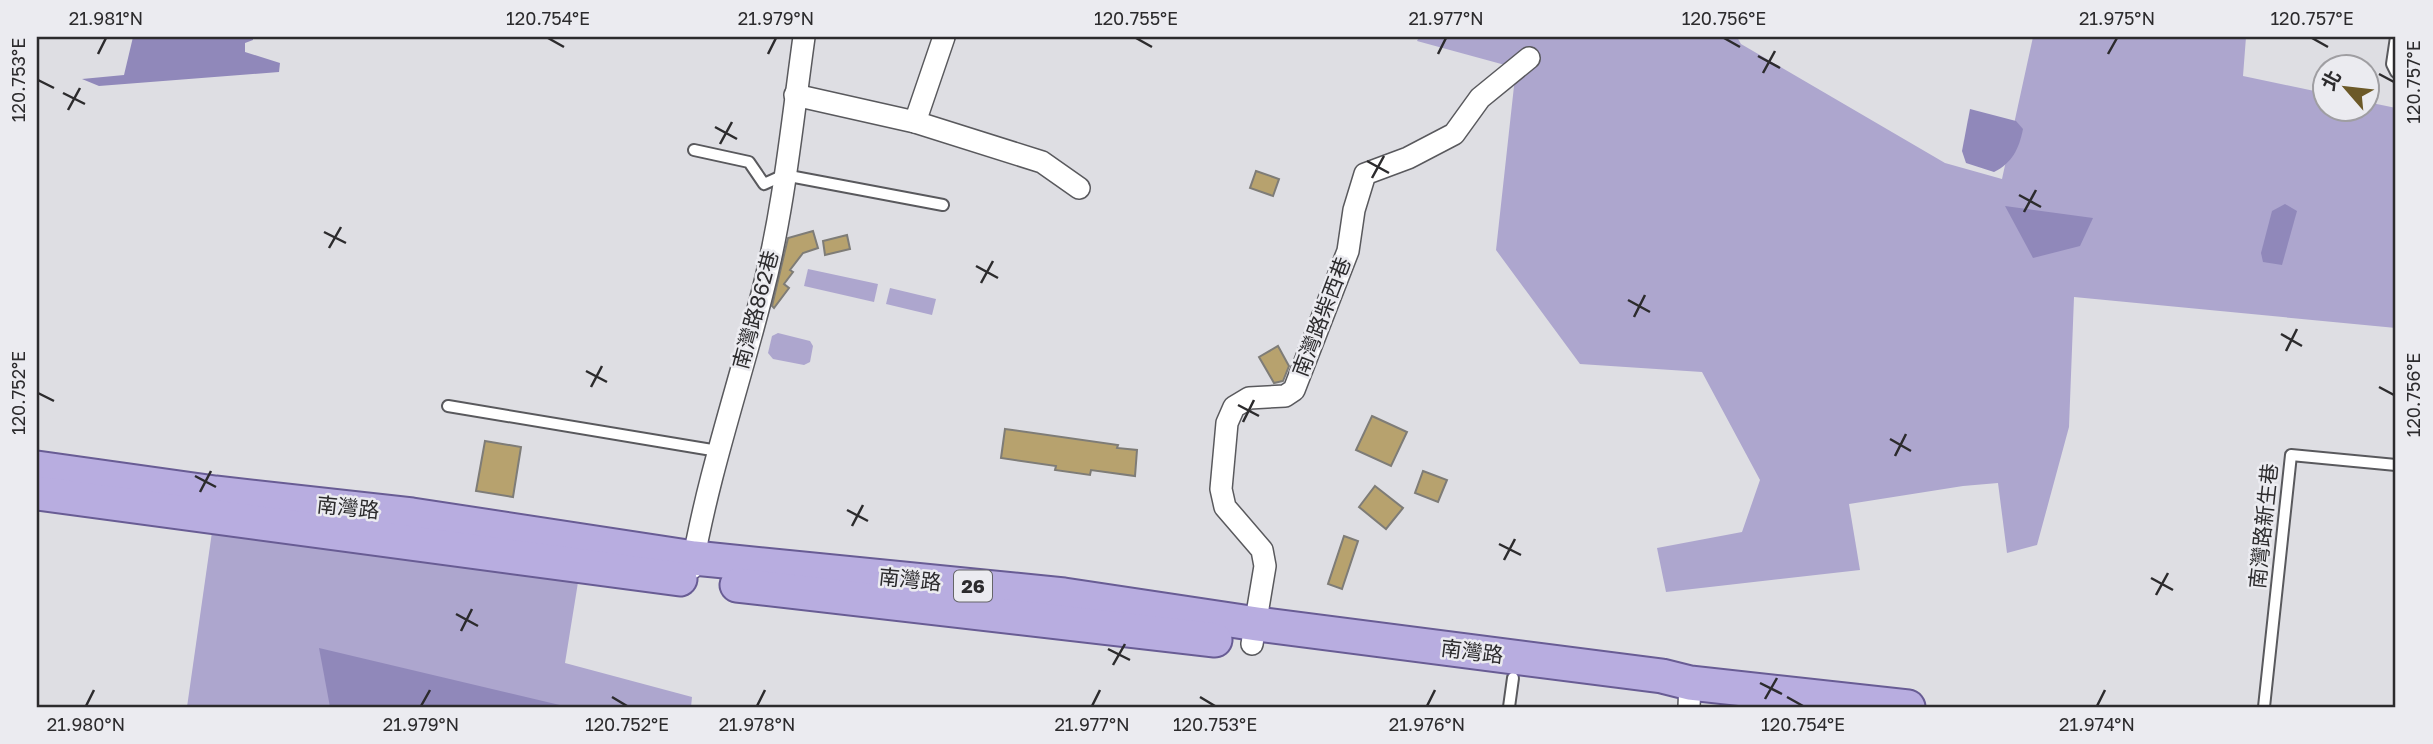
<svg xmlns="http://www.w3.org/2000/svg" width="2433" height="744" font-family="'Golos Text','Noto Sans TC',sans-serif">
<style>
.green{fill:#ada6ce}
.water{fill:#9088ba}
.building{fill:#b7a26e;stroke:#7e7c77;stroke-width:2}
.lines{fill:none;stroke-linecap:round;stroke-linejoin:round}
.service-casing{stroke:#59595d;stroke-width:14}
.minor-casing{stroke:#59595d;stroke-width:24}
.primary-casing{stroke:#685c94;stroke-width:37}
.service{stroke:#fff;stroke-width:10}
.minor{stroke:#fff;stroke-width:21}
.primary{stroke:#b8ade0;stroke-width:33}
.ticks{fill:none;stroke:#2c2b2d;stroke-width:2.5}
.labels{text-anchor:middle;stroke-width:5;stroke-linejoin:round;paint-order:stroke}
.shield{fill:#ebebf0;stroke:#656568;stroke-width:2}
.shield-label{font-size:19px;font-weight:bold;fill:#2c2b2d}
.street-label{font-size:21px;fill:#2c2b2d;stroke:#ebebf0}
.neatline{fill:none;stroke:#2c2b2d;stroke-width:2.5}
.ticks-label{font-size:18px;text-anchor:middle;fill:#2c2b2d}
</style>
<rect width="100%" height="100%" fill="#dedee3"/>
<g class="green">
<polygon points="1419,37 1737,37 1741,44 1945,163 2002,179 2033,37 2246,37 2243,76 2324,93 2324,108 2366,108 2367,102 2396,108 2396,328 2074,297 2069,427 2037,545 2007,553 1998,483 1963,486 1849,504 1860,570 1666,592 1657,548 1742,532 1760,480 1702,372 1580,364 1496,250 1516,68 1417,41"/>
<polygon points="808,269 878,284 874,302 804,286"/>
<polygon points="890,288 936,299 932,315 886,304"/>
<polygon points="778,333 810,341 813,346 810,362 804,365 773,359 768,353 772,336"/>
<polygon points="212,532 579,576 565,663 692,697 691,707 187,707"/>
</g>
<g class="water">
<polygon points="133,37 253,37 253,40 245,43 245,52 280,63 279,72 99,86 82,79 124,75"/>
<path d="M 1970,109 L 2016,121 L 2023,129 C 2019,149 2012,163 1994,172 L 1966,163 L 1962,151 Z"/>
<polygon points="2285,204 2297,211 2282,265 2263,262 2261,253 2272,211"/>
<polygon points="2005,206 2093,218 2080,246 2033,258"/>
<polygon points="319,648 564,706 564,707 330,707"/>
</g>
<g class="building">
<polygon points="1256,171 1279,179 1273,196 1250,188"/>
<polygon points="813,231 818,248 803,253 790,270 793,272 784,284 789,288 774,308 772,306 788,238"/>
<polygon points="847,235 850,249 825,255 823,241"/>
<polygon points="1278,346 1289,366 1283,381 1274,383 1259,357"/>
<polygon points="1372,416 1407,432 1391,466 1356,450"/>
<polygon points="1005,429 1118,445 1117,448 1137,450 1135,476 1091,470 1090,475 1055,470 1056,466 1001,458"/>
<polygon points="485,441 521,447 513,497 476,491"/>
<polygon points="1423,471 1447,480 1438,502 1415,493"/>
<polygon points="1375,486 1403,508 1386,529 1359,507"/>
<polygon points="1344,536 1358,541 1342,589 1328,584"/>
</g>
<g class="lines">
<defs>
<g id="service">
<polyline points="2396,37 2392,64 2396,72"/>
<polyline points="694,150 749,162 764,184 784,175 943,205"/>
<polyline points="448,406 718,451"/>
<polyline points="1509,707 1513,678"/>
<polyline points="2264,707 2291,455 2396,465"/>
</g>
<g id="minor">
<polyline points="795,95 915,122 1042,162 1079,188"/>
<polyline points="915,122 944,37"/>
<path d="M 692,568 C 708,475 739,385 762,294 C 784,210 792,123 804,37"/>
<polyline points="1252,644 1265,566 1262,550 1225,507 1221,489 1227,423 1234,407 1249,398 1285,396 1294,390 1348,251 1354,210 1365,174 1408,158 1454,134 1480,98 1529,58"/>
<polyline points="1689,707 1690,683"/>
</g>
<g id="primary">
<polyline points="37,468 215,493 412,515 694,558 1064,595 1257,624 1662,676 1690,683 1908,707"/>
<polyline points="37,493 680,579"/>
<polyline points="737,585 1215,640"/>
</g>
</defs>
<use href="#service" class="service-casing"/>
<use href="#minor" class="minor-casing"/>
<use href="#primary" class="primary-casing"/>
<use href="#service" class="service"/>
<use href="#minor" class="minor"/>
<use href="#primary" class="primary"/>
</g>
<path class="ticks" d="M 548,38 L 564,47M 1136,38 L 1152,47M 1724,38 L 1740,47M 2312,38 L 2328,47M 98,54 L 106,38M 768,54 L 776,38M 1438,54 L 1446,38M 2108,54 L 2117,38M 1758,56 L 1780,68M 1763,73 L 1775,51M 2379,74 L 2394,82M 38,80 L 54,88M 63,93 L 85,104M 68,110 L 80,88M 715,127 L 737,139M 720,144 L 732,122M 1367,161 L 1389,173M 1372,178 L 1384,156M 2019,195 L 2041,207M 2024,212 L 2036,190M 324,232 L 346,243M 329,248 L 341,227M 976,266 L 998,278M 981,283 L 993,261M 1628,300 L 1650,312M 1634,317 L 1645,295M 2281,334 L 2302,346M 2286,351 L 2297,329M 586,371 L 607,382M 591,387 L 602,366M 2379,387 L 2394,395M 38,393 L 54,401M 1238,405 L 1259,416M 1243,422 L 1254,400M 1890,439 L 1911,451M 1895,456 L 1906,434M 195,476 L 216,487M 200,492 L 211,471M 847,510 L 868,521M 852,526 L 863,505M 1499,544 L 1521,555M 1504,560 L 1515,539M 2151,578 L 2173,590M 2156,595 L 2168,573M 456,614 L 478,626M 461,631 L 472,609M 1108,649 L 1130,660M 1113,665 L 1125,644M 1760,683 L 1782,694M 612,697 L 627,706M 1200,697 L 1215,706M 1787,697 L 1803,706M 1765,699 L 1777,678M 86,706 L 94,690M 421,706 L 430,690M 757,706 L 765,690M 1092,706 L 1100,690M 1427,706 L 1435,690M 2097,706 L 2105,690"/>
<g class="labels">
<rect class="shield" x="954" y="570.5" width="38" height="31" rx="5"/>
<g class="shield-label">
<text x="973" y="593">26</text>
</g>
<g class="street-label">
<text transform="translate(756 310) rotate(-75)" y="7">南灣路862巷</text>
<text transform="translate(1322 317) rotate(-69)" y="7">南灣路柴西巷</text>
<text transform="translate(348 508) rotate(6)" y="7">南灣路</text>
<text transform="translate(2264 526) rotate(-84)" y="7">南灣路新生巷</text>
<text transform="translate(910 580) rotate(6)" y="7">南灣路</text>
<text transform="translate(1472 652) rotate(7)" y="7">南灣路</text>
</g>
</g>
<rect width="2433" height="744" fill="none" stroke="#ebebf0" stroke-width="77"/>
<g transform="translate(2346 88) rotate(298)"><circle r="33" fill="#ebebf0" stroke="#9f9ea2" stroke-width="2"/>
<path d="M0-5L12 26L0 18L-12 26Z" fill="#6c5928"/>
<text y="-10" font-size="19" font-weight="bold" text-anchor="middle" fill="#2c2b2d">北</text>
</g>
<rect x="38" y="38" width="2356" height="668" class="neatline"/>
<g class="ticks-label">
<text x="106" y="25">21.981°N</text>
<text x="548" y="25">120.754°E</text>
<text x="776" y="25">21.979°N</text>
<text x="1136" y="25">120.755°E</text>
<text x="1446" y="25">21.977°N</text>
<text x="1724" y="25">120.756°E</text>
<text x="2117" y="25">21.975°N</text>
<text x="2312" y="25">120.757°E</text>
<text transform="translate(19 80) rotate(-90)" y="6">120.753°E</text>
<text transform="translate(2414 82) rotate(-90)" y="6">120.757°E</text>
<text transform="translate(19 393) rotate(-90)" y="6">120.752°E</text>
<text transform="translate(2414 395) rotate(-90)" y="6">120.756°E</text>
<text x="86" y="731">21.980°N</text>
<text x="421" y="731">21.979°N</text>
<text x="627" y="731">120.752°E</text>
<text x="757" y="731">21.978°N</text>
<text x="1092" y="731">21.977°N</text>
<text x="1215" y="731">120.753°E</text>
<text x="1427" y="731">21.976°N</text>
<text x="1803" y="731">120.754°E</text>
<text x="2097" y="731">21.974°N</text>
</g>
</svg>
